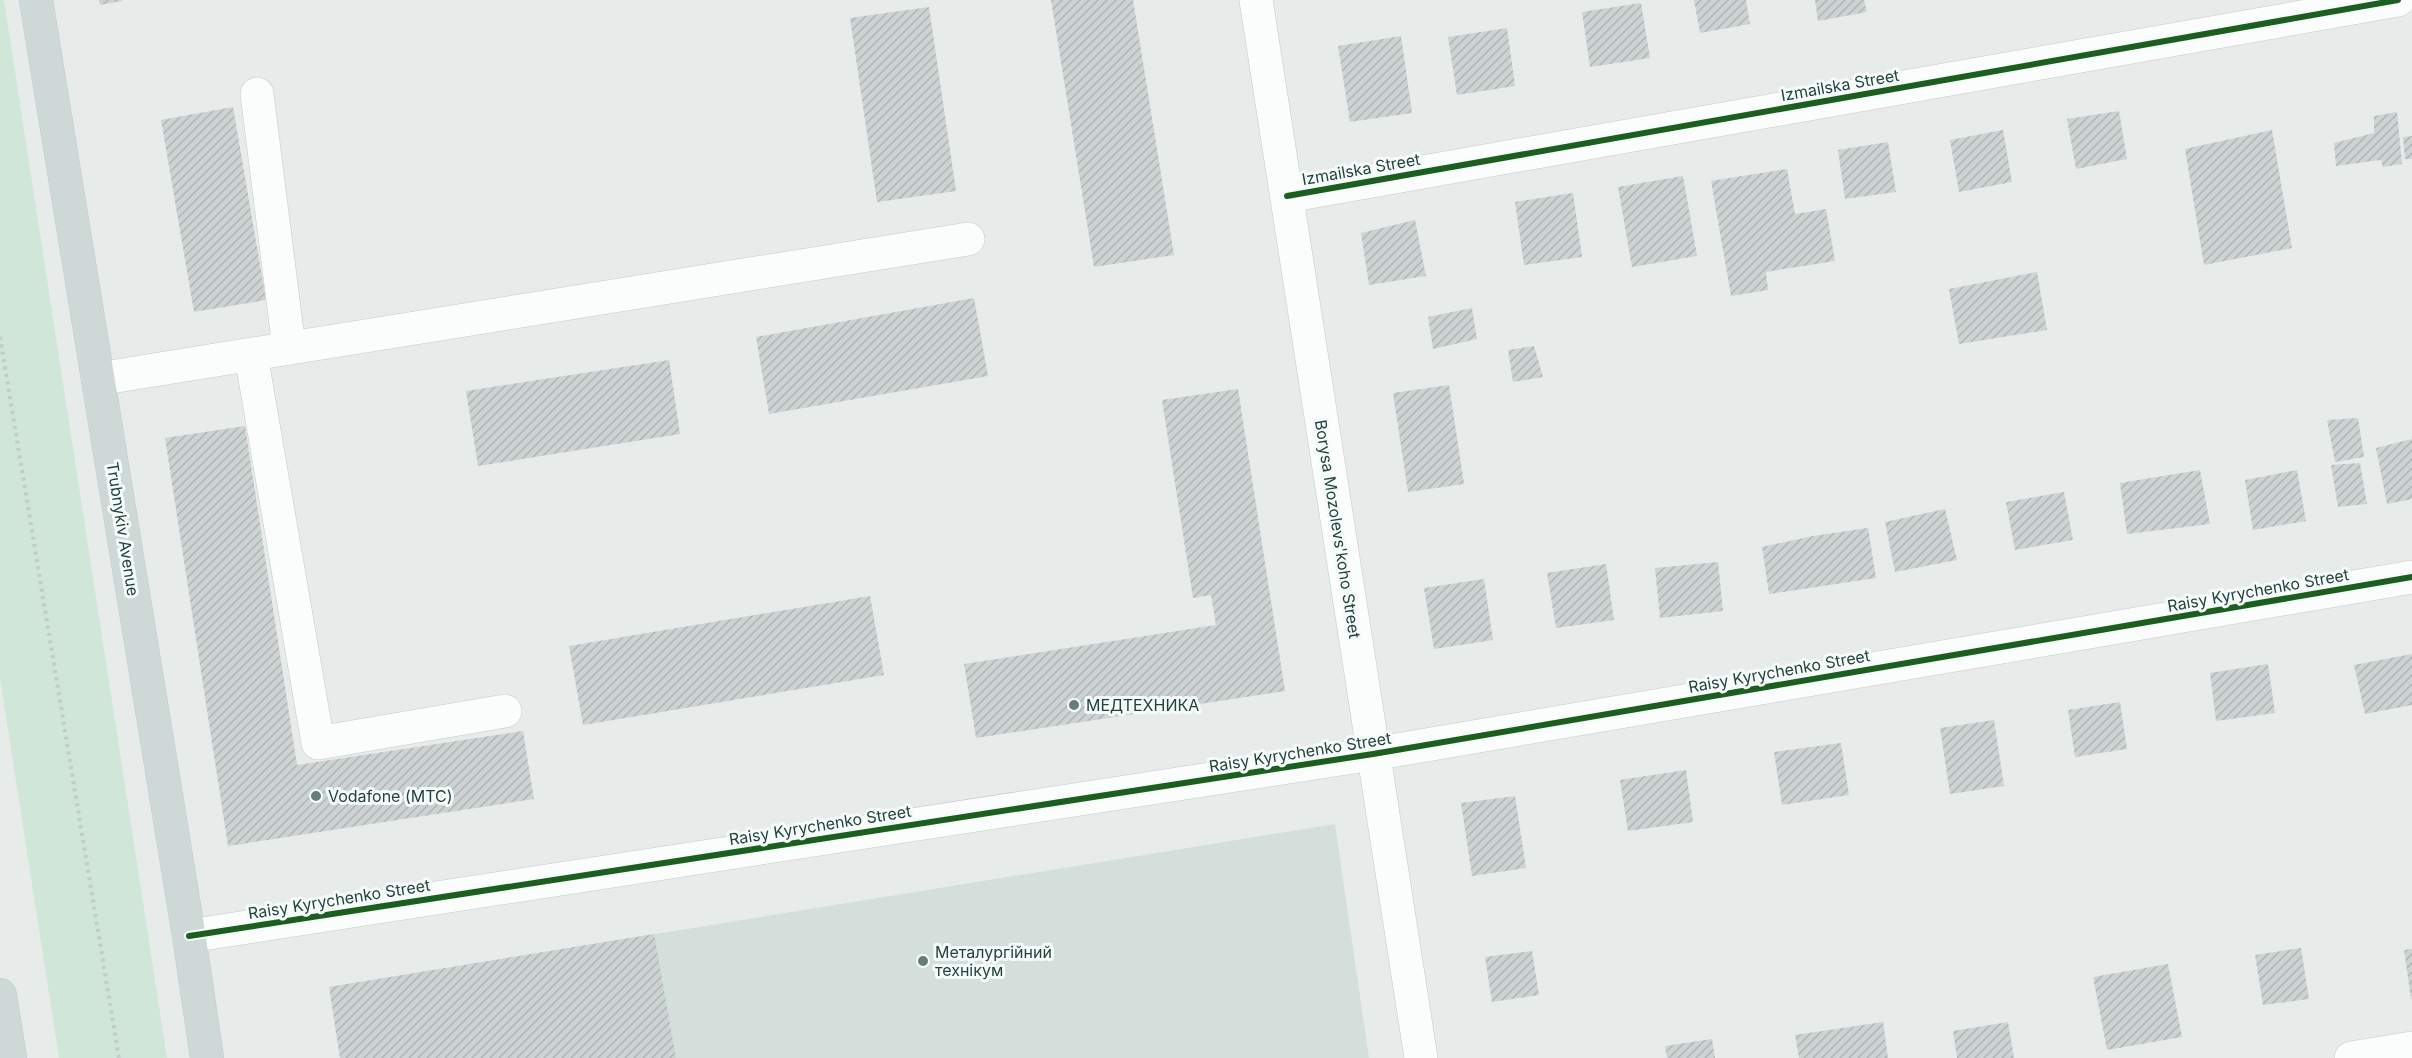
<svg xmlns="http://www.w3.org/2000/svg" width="2412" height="1058" font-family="Inter,sans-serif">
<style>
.built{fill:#d4dfdb}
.park{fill:#cfe6d9}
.building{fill:url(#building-hatch)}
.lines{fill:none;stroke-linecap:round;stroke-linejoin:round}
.minor-casing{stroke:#c4c9c8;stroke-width:34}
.major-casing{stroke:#c1cbca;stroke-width:34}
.path{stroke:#c2cccb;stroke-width:4;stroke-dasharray:3 4.5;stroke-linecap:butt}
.minor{stroke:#fbfcfc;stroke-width:33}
.major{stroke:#ced8d7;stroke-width:33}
.cycleway-casing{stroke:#f6fbf9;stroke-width:10}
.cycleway{stroke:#1b5e20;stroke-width:6}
.poi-dot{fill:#667e7b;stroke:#f6fbf9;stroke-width:2}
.labels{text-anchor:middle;stroke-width:6;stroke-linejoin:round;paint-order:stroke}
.street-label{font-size:16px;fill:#21433f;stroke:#f6fbf9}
.poi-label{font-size:16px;fill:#21433f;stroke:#f6fbf9;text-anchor:start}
</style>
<defs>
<pattern id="building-hatch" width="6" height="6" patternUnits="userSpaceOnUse" patternTransform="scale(1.5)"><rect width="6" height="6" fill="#cdd3d2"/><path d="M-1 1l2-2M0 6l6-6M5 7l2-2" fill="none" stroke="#b0b6b5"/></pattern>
</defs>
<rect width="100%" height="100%" fill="#e7eceb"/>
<polygon class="built" points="1335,824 1369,1058 340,1058 329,987"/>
<polygon class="park" points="0,0 4,0 167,1058 59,1058 0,678"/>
<g class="building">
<polygon points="99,0 122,0 122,1 100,5"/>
<polygon points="1051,0 1133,0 1174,255 1094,267"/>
<polygon points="1694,0 1746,0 1750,24 1700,33"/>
<polygon points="1815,0 1864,0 1867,12 1818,21"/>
<polygon points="1641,3 1650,58 1590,67 1582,12"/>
<polygon points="929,7 956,191 877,202 850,18"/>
<polygon points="1507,28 1515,86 1457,95 1448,37"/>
<polygon points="1401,36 1412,113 1350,122 1338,46"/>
<polygon points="233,107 266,300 194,312 161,120"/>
<polygon points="2119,111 2127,159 2076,169 2067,119"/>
<polygon points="2397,112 2402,164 2383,167 2381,160 2336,166 2334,143 2374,133 2374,116"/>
<polygon points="2003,130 2012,182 1959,192 1950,140"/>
<polygon points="2272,130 2292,248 2204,265 2185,149"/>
<polygon points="2412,136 2412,159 2405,159 2403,137"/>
<polygon points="1888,142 1896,192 1845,199 1838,150"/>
<polygon points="1787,169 1795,214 1826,209 1835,261 1766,272 1768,290 1731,296 1711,181"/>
<polygon points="1683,176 1697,256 1632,267 1618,187"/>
<polygon points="1573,193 1582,257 1524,265 1515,202"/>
<polygon points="1415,220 1426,276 1369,285 1361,233"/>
<polygon points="2037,272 2047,330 1959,344 1949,289"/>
<polygon points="974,298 988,376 769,414 756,337"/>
<polygon points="1472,308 1477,339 1433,349 1428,317"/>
<polygon points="1534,346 1543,377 1513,382 1508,350"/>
<polygon points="669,360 680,434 478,466 466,391"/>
<polygon points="1449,385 1464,484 1408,492 1393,393"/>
<polygon points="1238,389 1285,691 976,738 964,664 1216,625 1211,595 1193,598 1162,400"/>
<polygon points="2358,418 2364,457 2335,462 2327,420"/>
<polygon points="245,426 297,765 523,731 534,799 228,846 165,438"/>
<polygon points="2412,439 2412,499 2387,504 2376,448"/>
<polygon points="2360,463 2367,504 2338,507 2331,465"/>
<polygon points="2200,470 2210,524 2127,534 2120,483"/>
<polygon points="2297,470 2306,521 2253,530 2245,480"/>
<polygon points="2064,492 2073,540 2015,550 2006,502"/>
<polygon points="1945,509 1957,560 1895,572 1885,522"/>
<polygon points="1868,528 1876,578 1769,594 1762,547 1813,536"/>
<polygon points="1718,562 1723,611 1660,618 1655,568"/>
<polygon points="1606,564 1614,620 1556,628 1547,573"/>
<polygon points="1484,579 1493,640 1434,649 1424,588"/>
<polygon points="870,596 884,675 583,725 569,646"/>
<polygon points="2412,654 2412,705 2365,714 2354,665"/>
<polygon points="2268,664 2275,713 2216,721 2210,673"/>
<polygon points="2120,702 2127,749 2075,757 2068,710"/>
<polygon points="1994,720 2004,786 1950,794 1940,728"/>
<polygon points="1841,743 1849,795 1782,805 1774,752"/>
<polygon points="1686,770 1693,822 1628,831 1620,780"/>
<polygon points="1515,796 1526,868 1472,876 1461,803"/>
<polygon points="654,934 676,1058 340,1058 329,987"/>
<polygon points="2301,948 2309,999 2263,1005 2255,955"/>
<polygon points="2412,949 2412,998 2411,999 2404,950"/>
<polygon points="1532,951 1539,995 1492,1002 1485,957"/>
<polygon points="2168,964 2182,1037 2107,1050 2093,977"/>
<polygon points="1883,1022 1888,1058 1799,1058 1795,1035"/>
<polygon points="2008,1022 2014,1058 1957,1058 1953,1031"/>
<polygon points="1712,1039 1715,1058 1667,1058 1665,1046"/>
</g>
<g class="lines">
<defs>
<g id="minor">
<polyline points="1256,0 1421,1058"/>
<polyline points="257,94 289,348"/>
<polyline points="1287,196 2398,0"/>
<polyline points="251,355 318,743 505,711"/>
<polyline points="98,379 968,239"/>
<polyline points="189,936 1373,754 2412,577"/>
<polyline points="2351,1058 2412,1048"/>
</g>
<g id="major">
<polyline points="36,0 189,936 207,1058"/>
<polyline points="0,995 10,1058"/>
</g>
</defs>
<use href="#minor" class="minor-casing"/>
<use href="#major" class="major-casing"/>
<polyline class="path" points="0,337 119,1058"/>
<use href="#minor" class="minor"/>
<use href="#major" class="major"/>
<defs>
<g id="cycleway">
<polyline points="1287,196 2398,0"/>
<polyline points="189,936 1373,754 2412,577"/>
</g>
</defs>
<use href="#cycleway" class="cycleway-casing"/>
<use href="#cycleway" class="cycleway"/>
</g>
<g class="poi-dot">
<circle cx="1074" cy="705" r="6"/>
<circle cx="316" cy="796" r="6"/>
<circle cx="923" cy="961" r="6"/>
</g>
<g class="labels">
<g class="street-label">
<text transform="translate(1840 85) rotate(-10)" y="6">Izmailska Street</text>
<text transform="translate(1361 169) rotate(-10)" y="6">Izmailska Street</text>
<text transform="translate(123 529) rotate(81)" y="6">Trubnykiv Avenue</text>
<text transform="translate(1338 529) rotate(81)" y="6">Borysa Mozolevs'koho Street</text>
<text transform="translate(2258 590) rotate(-10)" y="6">Raisy Kyrychenko Street</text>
<text transform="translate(1779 671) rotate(-10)" y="6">Raisy Kyrychenko Street</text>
<text transform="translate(1300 752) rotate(-9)" y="6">Raisy Kyrychenko Street</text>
<text transform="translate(820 825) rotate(-9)" y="6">Raisy Kyrychenko Street</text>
<text transform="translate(339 899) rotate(-9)" y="6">Raisy Kyrychenko Street</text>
</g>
<g class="poi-label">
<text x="1086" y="711">МЕДТЕХНИКА</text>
<text x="328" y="802">Vodafone (МТС)</text>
<text x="935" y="958">Металургійний<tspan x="935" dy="18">технікум</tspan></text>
</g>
</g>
</svg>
